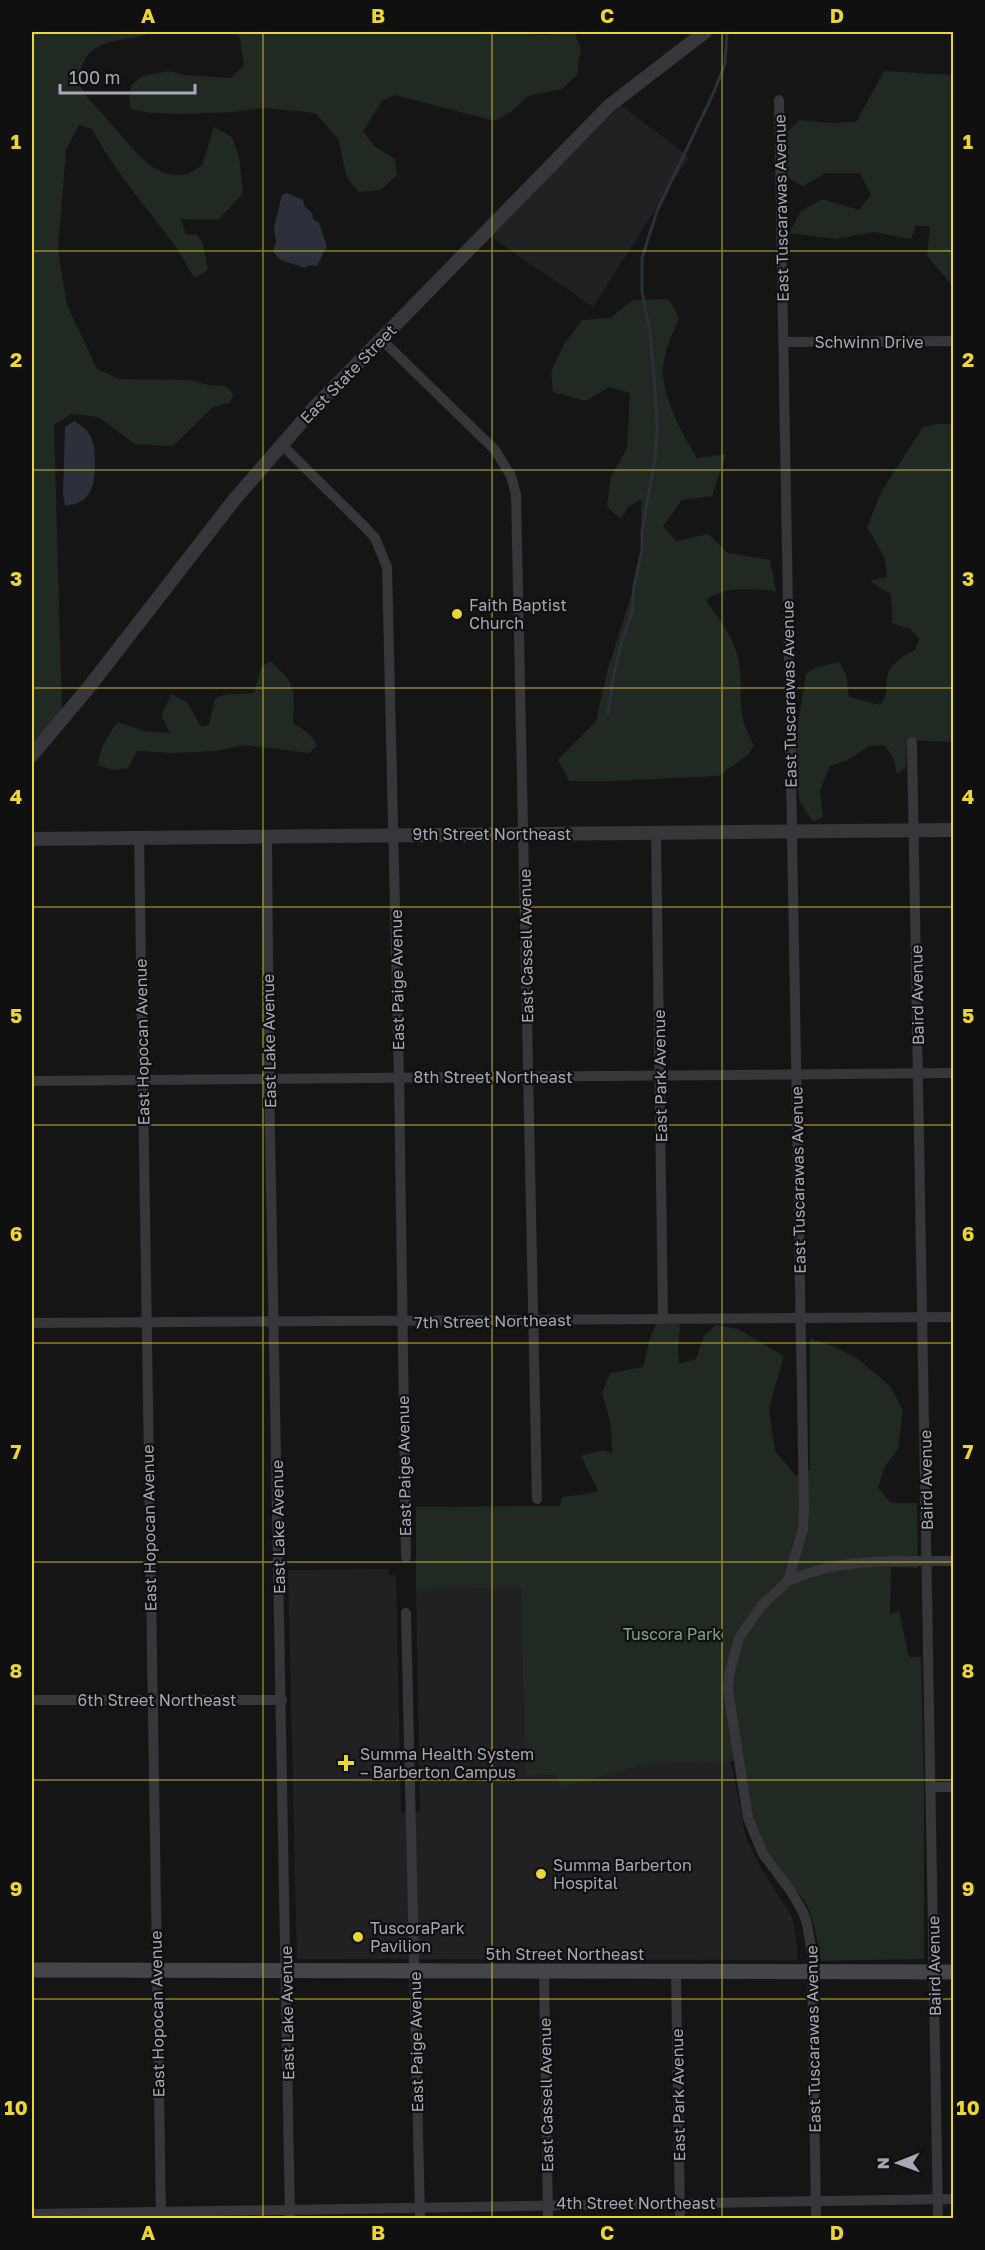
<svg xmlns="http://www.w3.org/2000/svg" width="985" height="2250" font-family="'Golos Text',sans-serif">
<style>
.built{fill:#212123}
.green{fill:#212923}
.water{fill:#2b303a}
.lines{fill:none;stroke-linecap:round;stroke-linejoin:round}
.stream{stroke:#2b303a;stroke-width:3}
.minor{stroke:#36363b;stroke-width:10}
.tertiary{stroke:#36363b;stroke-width:14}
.secondary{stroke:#44444b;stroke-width:15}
.grid{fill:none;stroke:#ecd537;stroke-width:1.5;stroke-opacity:0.55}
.poi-dot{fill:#ecd537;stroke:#101011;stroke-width:2}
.labels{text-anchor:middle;stroke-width:4.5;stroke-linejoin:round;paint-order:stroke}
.street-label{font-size:16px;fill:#a7a8b6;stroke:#101011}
.poi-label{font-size:16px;fill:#a7a8b6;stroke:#101011;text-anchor:start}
.park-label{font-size:16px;fill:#7ea187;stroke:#101011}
.neatline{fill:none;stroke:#ecd537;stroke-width:2}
.grid-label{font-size:20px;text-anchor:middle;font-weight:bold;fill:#ecd537}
</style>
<rect width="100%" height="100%" fill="#151516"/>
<g class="built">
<polygon points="621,105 689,157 593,307 490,236"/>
<polygon points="388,1569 389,1575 396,1575 401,1813 420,1812 416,1589 521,1588 525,1776 556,1775 560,1789 641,1765 731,1761 746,1838 761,1868 792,1917 797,1944 797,1960 297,1959 288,1570"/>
</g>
<g class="green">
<path d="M 32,32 L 147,32 L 146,35 C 128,40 101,39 88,55 C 82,61 80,74 78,82 C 88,101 99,109 112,125 C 130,144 154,182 186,174 C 191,173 197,168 202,165 L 214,127 L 232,137 L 239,156 L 243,193 L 218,220 L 181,219 L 186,234 L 197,235 L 203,243 L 208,270 L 195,278 C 187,267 181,254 173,243 C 143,203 116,173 92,129 L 79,125 L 66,150 L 58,251 L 67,305 L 97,369 L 119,379 L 189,380 L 209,385 L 226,386 L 234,395 L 229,403 L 213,407 L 173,446 L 135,444 L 98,417 L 71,414 L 54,425 L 62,712 L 32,745 Z"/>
<path d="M 236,32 L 525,32 C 545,39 554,32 574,32 L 581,48 L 577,75 L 562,89 L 528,96 L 511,112 L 495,121 L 395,95 L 382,101 L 363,131 L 374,146 L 395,159 L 397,175 L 381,190 L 359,192 L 347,178 L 338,139 L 315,113 L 264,108 L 233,112 L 180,114 L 151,113 L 130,109 L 129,96 L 132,84 L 143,76 L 169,71 L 185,75 L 231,78 L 244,65 L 240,38 Z"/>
<polygon points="884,71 953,75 953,286 927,256 930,227 916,225 911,239 874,232 836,239 789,233 801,211 822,199 859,210 871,195 860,173 826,173 803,186 786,177 787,132 800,120 828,123 856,122"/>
<path d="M 669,299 L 679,318 C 672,336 661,357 663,377 C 667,406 682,434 697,458 L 726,454 L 712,496 L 682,500 L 663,526 L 676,541 L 708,534 L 728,553 L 770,560 L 776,591 C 751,589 727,585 706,600 C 719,620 735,638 739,662 C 744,696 734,711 754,745 L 749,754 L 718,776 L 613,781 L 569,781 L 558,760 L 596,721 L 608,669 L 634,586 L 642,550 L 641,499 L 628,507 L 621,519 L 607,507 L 611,476 L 627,448 L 630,393 L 609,387 L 586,401 L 553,392 L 551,372 L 564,344 L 582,320 L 610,318 L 633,300 Z"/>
<path d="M 937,424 L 953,424 L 953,744 L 951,742 L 907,740 L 906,768 L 897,774 L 894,760 L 885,745 L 870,746 L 846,761 L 830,766 L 820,790 L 823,817 L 813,822 L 800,802 L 795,770 L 795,743 L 806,674 L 817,667 L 839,662 L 846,674 L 849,697 L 880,705 C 889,693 885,691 887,677 C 890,663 904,656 915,650 L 919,638 L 910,629 L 892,623 L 892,604 L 890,593 L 879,588 L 870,580 L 887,577 L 885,558 L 867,527 L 881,492 L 923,427 Z"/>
<path d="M 270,661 C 296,683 295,691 293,723 C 303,730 313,734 317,746 L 309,753 L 246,745 L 216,751 L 174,753 L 137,751 L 128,768 L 113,770 L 97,765 L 103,745 L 117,722 L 143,731 L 170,733 L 161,715 L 172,694 L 188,703 L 201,727 L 209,725 L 215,698 C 228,692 241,695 254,693 L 261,668 Z"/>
<path d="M 660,1318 L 680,1325 L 678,1350 L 679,1364 L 696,1359 L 704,1336 L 716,1325 L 738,1329 L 784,1356 L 769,1408 L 775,1451 L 796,1476 L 810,1470 L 810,1338 L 835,1347 L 858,1359 L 890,1386 L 903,1410 L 898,1449 L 885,1466 L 878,1488 L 891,1503 L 917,1503 L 918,1568 L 891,1567 L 890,1614 L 899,1611 L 909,1657 L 921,1657 L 924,1793 L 924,1959 L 821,1961 C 817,1940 814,1912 800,1895 C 788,1880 772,1865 763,1847 C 751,1825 747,1786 742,1761 L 641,1765 L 560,1789 L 556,1775 L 525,1776 L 521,1588 L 416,1589 L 416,1507 L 560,1506 L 562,1497 L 587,1494 L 598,1491 L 581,1456 L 602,1450 L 612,1453 L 611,1425 L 602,1393 L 610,1373 L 643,1367 L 651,1334 Z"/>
<polygon points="538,2216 538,2218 427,2218"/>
</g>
<g class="water">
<polygon points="287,193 303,200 305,207 312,213 313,219 319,223 327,246 317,266 309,265 305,268 281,260 273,252 276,242 274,227 282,195"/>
<path d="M 74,421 C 81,425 87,429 91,437 C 95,445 95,457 95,466 C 94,489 90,503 65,506 L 63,493 L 65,427 Z"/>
</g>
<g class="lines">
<polyline class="stream" points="608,712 614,674 622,641 632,613 634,586 642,550 642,531 655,459 657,429 655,389 650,332 642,292 642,258 657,211 713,94 725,64 727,32"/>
<g class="minor">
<polyline points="779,100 804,1510 803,1529 788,1581 762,1605 739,1638 729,1674 728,1690 748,1818 763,1854 790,1890 803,1912 807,1924 812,1953 816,2218"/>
<polyline points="381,339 495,450 511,476 516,494 537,1499"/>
<polyline points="784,342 954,341"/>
<polyline points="281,444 366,528 375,538 387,567 399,1078 406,1557"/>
<polyline points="912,742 938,2218"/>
<polyline points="656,833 663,1318"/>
<polyline points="267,836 269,1079 290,2218"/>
<polyline points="139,837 161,2218"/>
<polyline points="32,1081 954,1073"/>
<polyline points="32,1323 954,1317"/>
<path d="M 788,1581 C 844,1556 894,1562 954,1561"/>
<polyline points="406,1613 420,2218"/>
<polyline points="32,1700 282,1700"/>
<polyline points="931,1787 954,1787"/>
<polyline points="544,1972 548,2218"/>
<polyline points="676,1972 680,2218"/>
<polyline points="32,2214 954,2199"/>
</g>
<g class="tertiary">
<polyline points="32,755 89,687 234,500 313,409 610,105 705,32"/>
<polyline points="32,839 954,830"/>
</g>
<polyline class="secondary" points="32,1970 954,1972"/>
</g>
<path class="grid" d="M 263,32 L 263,2218M 492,32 L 492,2218M 722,32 L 722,2218M 32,251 L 954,251M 32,470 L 954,470M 32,688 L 954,688M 32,907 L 954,907M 32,1125 L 954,1125M 32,1343 L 954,1343M 32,1562 L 954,1562M 32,1780 L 954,1780M 32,1999 L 954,1999"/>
<g class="poi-dot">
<circle cx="457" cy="614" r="6"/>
<path d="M343 1754h6v6h6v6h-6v6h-6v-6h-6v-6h6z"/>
<circle cx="541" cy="1874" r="6"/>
<circle cx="358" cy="1937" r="6"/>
</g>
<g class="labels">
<g class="street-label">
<text transform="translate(781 208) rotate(-91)" y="6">East Tuscarawas Avenue</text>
<text x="869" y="348">Schwinn Drive</text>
<text transform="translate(348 374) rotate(-46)" y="6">East State Street</text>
<text transform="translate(789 694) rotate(-91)" y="6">East Tuscarawas Avenue</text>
<text x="492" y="840">9th Street Northeast</text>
<text transform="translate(526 946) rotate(-91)" y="6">East Cassell Avenue</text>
<text transform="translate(397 980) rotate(-91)" y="6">East Paige Avenue</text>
<text transform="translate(917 995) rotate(-91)" y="6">Baird Avenue</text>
<text transform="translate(269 1041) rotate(-91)" y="6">East Lake Avenue</text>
<text transform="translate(142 1042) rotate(-91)" y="6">East Hopocan Avenue</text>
<text transform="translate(660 1076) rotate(-91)" y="6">East Park Avenue</text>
<text x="493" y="1083">8th Street Northeast</text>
<text transform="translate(798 1180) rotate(-91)" y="6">East Tuscarawas Avenue</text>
<text transform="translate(493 1321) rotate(-1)" y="6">7th Street Northeast</text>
<text transform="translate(404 1466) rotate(-91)" y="6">East Paige Avenue</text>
<text transform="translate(926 1480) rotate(-91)" y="6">Baird Avenue</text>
<text transform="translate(278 1527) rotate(-91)" y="6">East Lake Avenue</text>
<text transform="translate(149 1528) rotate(-91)" y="6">East Hopocan Avenue</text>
<text x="157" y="1706">6th Street Northeast</text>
<text x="565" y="1960">5th Street Northeast</text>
<text transform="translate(934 1966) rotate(-91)" y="6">Baird Avenue</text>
<text transform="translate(287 2013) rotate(-91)" y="6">East Lake Avenue</text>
<text transform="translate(157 2014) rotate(-91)" y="6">East Hopocan Avenue</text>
<text transform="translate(813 2039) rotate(-91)" y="6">East Tuscarawas Avenue</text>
<text transform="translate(416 2042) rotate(-91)" y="6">East Paige Avenue</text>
<text transform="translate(546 2095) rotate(-91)" y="6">East Cassell Avenue</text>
<text transform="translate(678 2095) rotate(-91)" y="6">East Park Avenue</text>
<text x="636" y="2209">4th Street Northeast</text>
</g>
<g class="poi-label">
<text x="469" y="611">Faith Baptist<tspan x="469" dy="18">Church</tspan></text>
<text x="360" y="1760">Summa Health System<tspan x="360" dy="18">– Barberton Campus</tspan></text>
<text x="553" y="1871">Summa Barberton<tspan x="553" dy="18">Hospital</tspan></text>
<text x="370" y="1934">TuscoraPark<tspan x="370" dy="18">Pavilion</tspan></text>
</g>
<g class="park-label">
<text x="672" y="1640">Tuscora Park</text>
</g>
</g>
<rect width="985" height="2250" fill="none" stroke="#101011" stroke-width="66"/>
<g transform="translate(898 2163) rotate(269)" stroke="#101011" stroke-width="4.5" paint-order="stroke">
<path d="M0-4.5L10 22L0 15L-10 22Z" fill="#a7a8b6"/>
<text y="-9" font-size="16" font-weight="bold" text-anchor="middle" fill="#a7a8b6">N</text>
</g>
<path d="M60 84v9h135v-9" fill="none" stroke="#a7a8b6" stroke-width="3"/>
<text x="69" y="84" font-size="18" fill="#a7a8b6" stroke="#101011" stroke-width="4.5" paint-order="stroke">100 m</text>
<rect x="33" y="33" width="919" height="2184" class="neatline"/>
<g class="grid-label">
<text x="148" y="23">A</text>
<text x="378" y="23">B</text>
<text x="607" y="23">C</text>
<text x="837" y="23">D</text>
<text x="16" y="149">1</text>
<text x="968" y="149">1</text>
<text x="16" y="367">2</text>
<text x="968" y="367">2</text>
<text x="16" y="586">3</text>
<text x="968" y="586">3</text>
<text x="16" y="804">4</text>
<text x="968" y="804">4</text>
<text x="16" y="1023">5</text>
<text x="968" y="1023">5</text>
<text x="16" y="1241">6</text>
<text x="968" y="1241">6</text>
<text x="16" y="1459">7</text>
<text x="968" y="1459">7</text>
<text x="16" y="1678">8</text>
<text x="968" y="1678">8</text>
<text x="16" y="1896">9</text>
<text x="968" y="1896">9</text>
<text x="16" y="2115">10</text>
<text x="968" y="2115">10</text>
<text x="148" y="2240">A</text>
<text x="378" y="2240">B</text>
<text x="607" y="2240">C</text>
<text x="837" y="2240">D</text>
</g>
</svg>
